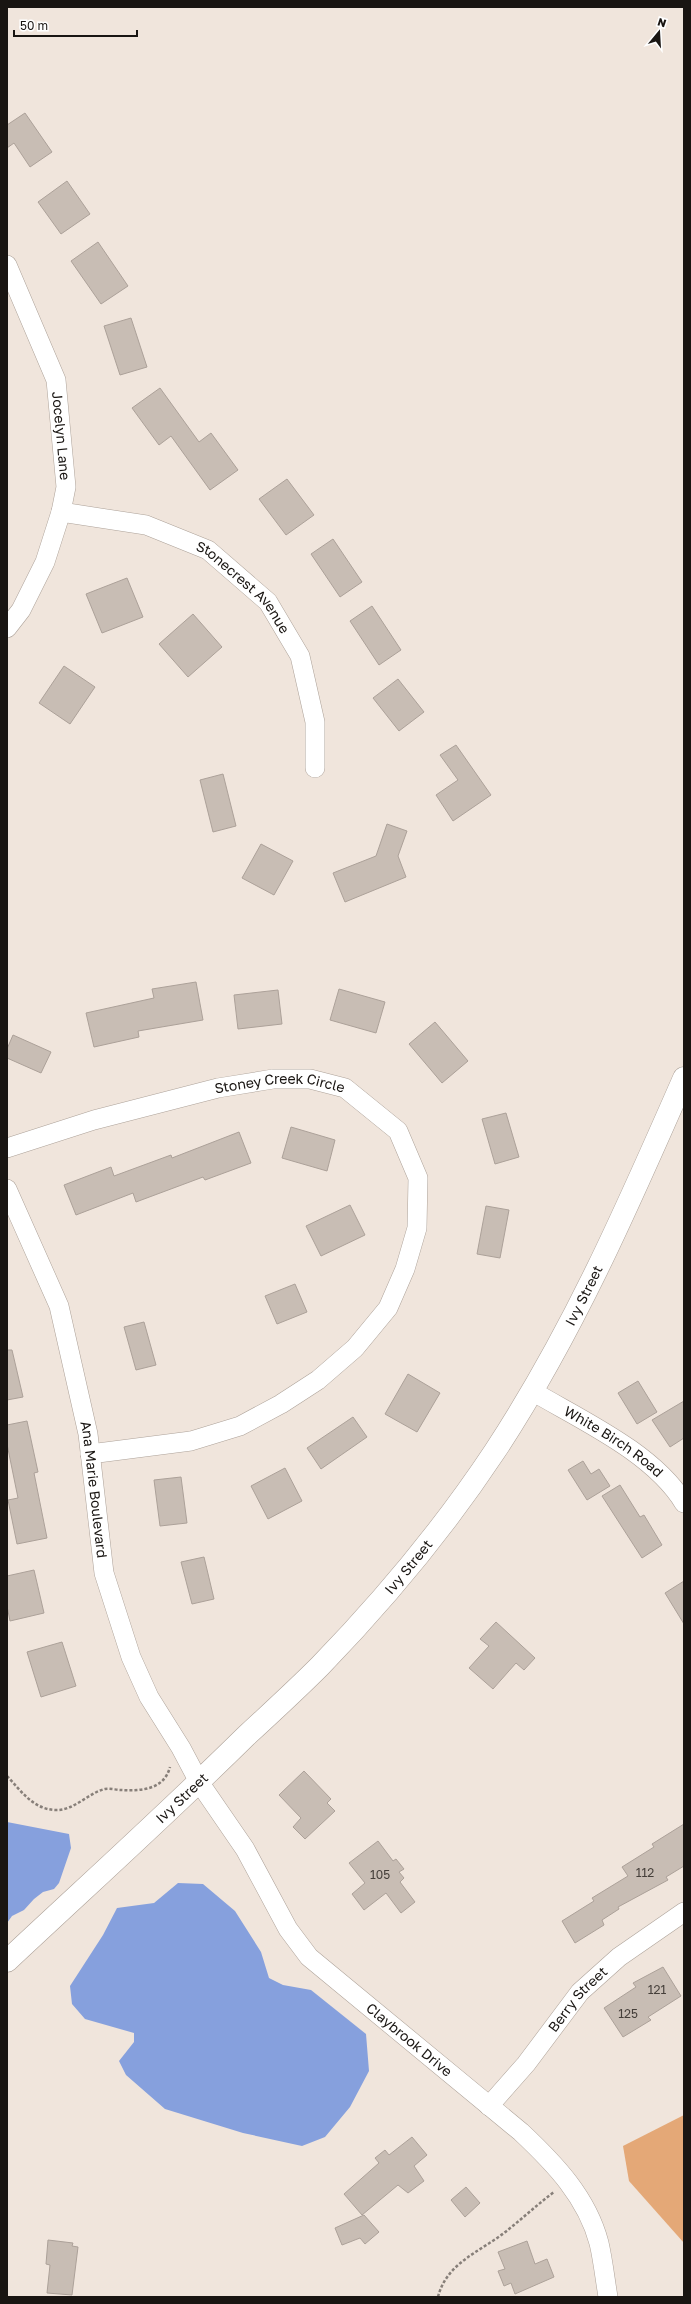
<svg xmlns="http://www.w3.org/2000/svg" width="691" height="2304" font-family="'Golos Text',sans-serif">
<style>
.forest{fill:#e4a877}
.water{fill:#86a0dd}
.building{fill:#c8bdb4;stroke:#aca199}
.lines{fill:none;stroke-linecap:round;stroke-linejoin:round}
.minor-casing{stroke:#ada299;stroke-width:20}
.secondary-casing{stroke:#ada299;stroke-width:23}
.path{stroke:#877f79;stroke-width:2.5;stroke-dasharray:3 2;stroke-linecap:butt}
.minor{stroke:#fff;stroke-width:19}
.secondary{stroke:#fff;stroke-width:22}
.labels{text-anchor:middle;stroke-width:3;stroke-linejoin:round;paint-order:stroke}
.number-label{font-size:12px;fill:#453f3a}
.street-label{font-size:14px;fill:#191512;stroke:#fff}
</style>
<rect width="100%" height="100%" fill="#f0e5dc"/>
<polygon class="forest" points="684,2115 684,2243 629,2181 623,2146"/>
<g class="water">
<polygon points="7,1822 69,1834 71,1848 59,1883 54,1889 43,1892 34,1899 24,1910 12,1916 7,1923"/>
<polygon points="178,1883 203,1884 235,1911 261,1952 269,1978 283,1985 311,1990 366,2034 369,2071 350,2107 325,2137 302,2146 243,2133 165,2109 126,2075 119,2061 134,2042 134,2033 85,2019 72,2004 70,1986 103,1935 117,1908 154,1903"/>
</g>
<g class="building">
<polygon points="25,113 52,152 30,167 14,143 7,148 7,125"/>
<polygon points="67,181 90,214 61,234 38,202"/>
<polygon points="98,242 128,286 101,304 71,261"/>
<polygon points="131,318 147,367 120,375 104,326"/>
<polygon points="160,388 199,442 211,433 238,470 210,490 171,436 159,445 132,408"/>
<polygon points="287,479 314,515 286,535 259,499"/>
<polygon points="333,539 362,582 340,597 311,554"/>
<polygon points="127,578 143,617 102,633 86,594"/>
<polygon points="372,606 401,650 379,665 350,621"/>
<polygon points="193,614 222,647 188,677 159,644"/>
<polygon points="64,666 95,687 70,724 39,703"/>
<polygon points="398,679 424,712 399,731 373,698"/>
<polygon points="456,745 491,795 453,821 436,795 458,780 440,755"/>
<polygon points="223,774 236,826 213,832 200,780"/>
<polygon points="387,824 407,831 398,856 406,877 345,902 333,873 376,856"/>
<polygon points="261,844 293,861 274,895 242,878"/>
<polygon points="196,982 203,1020 138,1031 139,1037 94,1047 86,1013 154,998 152,989"/>
<polygon points="339,989 385,1002 376,1033 330,1020"/>
<polygon points="278,990 282,1024 238,1029 234,995"/>
<polygon points="435,1022 468,1061 442,1083 409,1044"/>
<polygon points="13,1035 51,1052 41,1073 7,1058 7,1049"/>
<polygon points="506,1113 519,1157 495,1164 482,1119"/>
<polygon points="291,1127 335,1140 327,1171 282,1158"/>
<polygon points="239,1132 251,1163 205,1180 203,1177 136,1202 133,1193 76,1215 64,1185 111,1167 114,1176 171,1155 172,1158"/>
<polygon points="350,1205 365,1235 321,1256 306,1226"/>
<polygon points="486,1206 509,1210 500,1258 477,1254"/>
<polygon points="295,1284 307,1312 277,1324 265,1296"/>
<polygon points="144,1322 156,1365 136,1370 124,1327"/>
<polygon points="7,1350 12,1350 23,1397 7,1400"/>
<polygon points="408,1374 440,1393 417,1432 385,1414"/>
<polygon points="638,1381 657,1412 637,1424 618,1393"/>
<polygon points="684,1401 684,1438 670,1447 652,1420"/>
<polygon points="353,1417 367,1437 321,1469 307,1448"/>
<polygon points="27,1421 38,1472 34,1473 47,1538 17,1544 8,1500 18,1498 7,1444 7,1425"/>
<polygon points="583,1461 591,1474 599,1469 610,1486 587,1500 568,1470"/>
<polygon points="285,1468 302,1501 268,1519 251,1486"/>
<polygon points="181,1477 187,1523 160,1526 154,1480"/>
<polygon points="620,1485 640,1517 644,1515 662,1545 642,1558 602,1496"/>
<polygon points="204,1557 214,1599 192,1604 181,1562"/>
<polygon points="34,1570 44,1613 10,1621 7,1606 7,1576"/>
<polygon points="684,1581 684,1624 665,1593"/>
<polygon points="496,1622 535,1658 524,1670 516,1663 493,1689 469,1668 489,1646 480,1639"/>
<polygon points="62,1642 76,1686 41,1697 27,1652"/>
<polygon points="304,1771 331,1799 327,1803 335,1811 305,1839 293,1827 301,1818 279,1795"/>
<polygon points="684,1824 684,1866 666,1877 668,1880 618,1907 619,1909 602,1920 604,1925 575,1943 562,1921 594,1901 592,1898 628,1876 622,1867 654,1847 652,1844"/>
<polygon points="378,1841 393,1861 396,1859 404,1869 399,1872 404,1878 400,1882 415,1902 401,1913 386,1893 364,1910 352,1894 365,1883 349,1863"/>
<polygon points="663,1967 681,1996 648,2017 651,2020 623,2037 604,2008 636,1987 633,1983"/>
<polygon points="412,2137 427,2155 414,2166 424,2181 408,2193 398,2185 362,2215 344,2194 379,2163 375,2158 385,2150 389,2155"/>
<polygon points="466,2187 480,2203 465,2217 451,2200"/>
<polygon points="364,2215 379,2232 365,2244 360,2238 342,2245 335,2228"/>
<polygon points="48,2240 73,2243 72,2246 78,2247 72,2295 47,2293 50,2265 46,2264"/>
<polygon points="527,2241 535,2264 547,2259 554,2277 515,2294 511,2283 504,2286 498,2271 505,2269 498,2252"/>
</g>
<g class="lines">
<defs>
<g id="minor">
<path id="s1" d="M 7,265 L 56,380 L 66,487 L 61,512 L 45,562 L 21,610 L 7,628"/>
<path id="s2" d="M 61,512 L 146,525 L 208,550 L 268,602 L 300,656 L 315,722 L 315,768"/>
<path id="s3" d="M 7,1148 L 94,1120 L 218,1088 L 273,1079 L 310,1079 L 345,1088 L 398,1131 L 418,1178 L 417,1228 L 405,1269 L 388,1308 L 355,1348 L 318,1380 L 281,1404 L 240,1426 L 191,1441 L 90,1454"/>
<path id="s4" d="M 7,1189 L 59,1306 L 88,1434 L 104,1573 L 131,1657 L 149,1697 L 181,1748 L 199,1782 L 245,1849 L 288,1929 L 309,1957 L 521,2132 C 554,2163 587,2197 599,2243 C 603,2260 605,2279 608,2297"/>
<path id="s5" d="M 532,1391 C 581,1420 654,1453 684,1503"/>
<path id="s6" d="M 489,2106 L 526,2064 L 580,1992 L 619,1957 L 684,1912"/>
</g>
<g id="secondary">
<path id="s7" d="M 7,1961 C 87,1886 168,1813 246,1736 C 271,1713 296,1690 320,1666 C 384,1600 444,1528 495,1451 C 572,1334 628,1206 684,1078"/>
</g>
</defs>
<use href="#minor" class="minor-casing"/>
<use href="#secondary" class="secondary-casing"/>
<g class="path">
<path d="M 7,1776 C 21,1791 33,1809 55,1810 C 74,1811 88,1793 105,1789 C 110,1788 116,1790 121,1790 C 141,1791 164,1790 170,1767"/>
<path d="M 438,2297 C 447,2261 483,2251 509,2229 C 524,2217 538,2204 554,2192"/>
</g>
<use href="#minor" class="minor"/>
<use href="#secondary" class="secondary"/>
</g>
<g class="labels">
<g class="number-label">
<text x="645" y="1877">112</text>
<text x="380" y="1879">105</text>
<text x="657" y="1994">121</text>
<text x="628" y="2018">125</text>
</g>
<g class="street-label">
<text dy="5" stroke="none"><textPath href="#s1" startOffset="181">Jocelyn Lane</textPath></text>
<text dy="5" stroke="none"><textPath href="#s2" startOffset="204">Stonecrest Avenue</textPath></text>
<text dy="5" stroke="none"><textPath href="#s3" startOffset="282">Stoney Creek Circle</textPath></text>
<text dy="5" stroke="none"><textPath href="#s7" startOffset="887">Ivy Street</textPath></text>
<text dy="5" stroke="none"><textPath href="#s5" startOffset="96">White Birch Road</textPath></text>
<text dy="5" stroke="none"><textPath href="#s4" startOffset="315">Ana Marie Boulevard</textPath></text>
<text dy="5" stroke="none"><textPath href="#s7" startOffset="563">Ivy Street</textPath></text>
<text dy="5" stroke="none"><textPath href="#s7" startOffset="239">Ivy Street</textPath></text>
<text dy="5" stroke="none"><textPath href="#s6" startOffset="139">Berry Street</textPath></text>
<text dy="5" stroke="none"><textPath href="#s4" startOffset="967">Claybrook Drive</textPath></text>
</g>
</g>
<rect width="691" height="2304" fill="none" stroke="#191512" stroke-width="16"/>
<g transform="translate(659 32) rotate(18)" stroke="#ffffff" stroke-width="3" paint-order="stroke">
<path d="M0-3L7 15L0 10L-7 15Z" fill="#191512"/>
<text y="-6" font-size="11" font-weight="bold" text-anchor="middle" fill="#191512">N</text>
</g>
<path d="M14 30v6h123v-6" fill="none" stroke="#191512" stroke-width="2"/>
<text x="20" y="30" font-size="12" fill="#191512" stroke="#ffffff" stroke-width="3" paint-order="stroke">50 m</text>
</svg>
